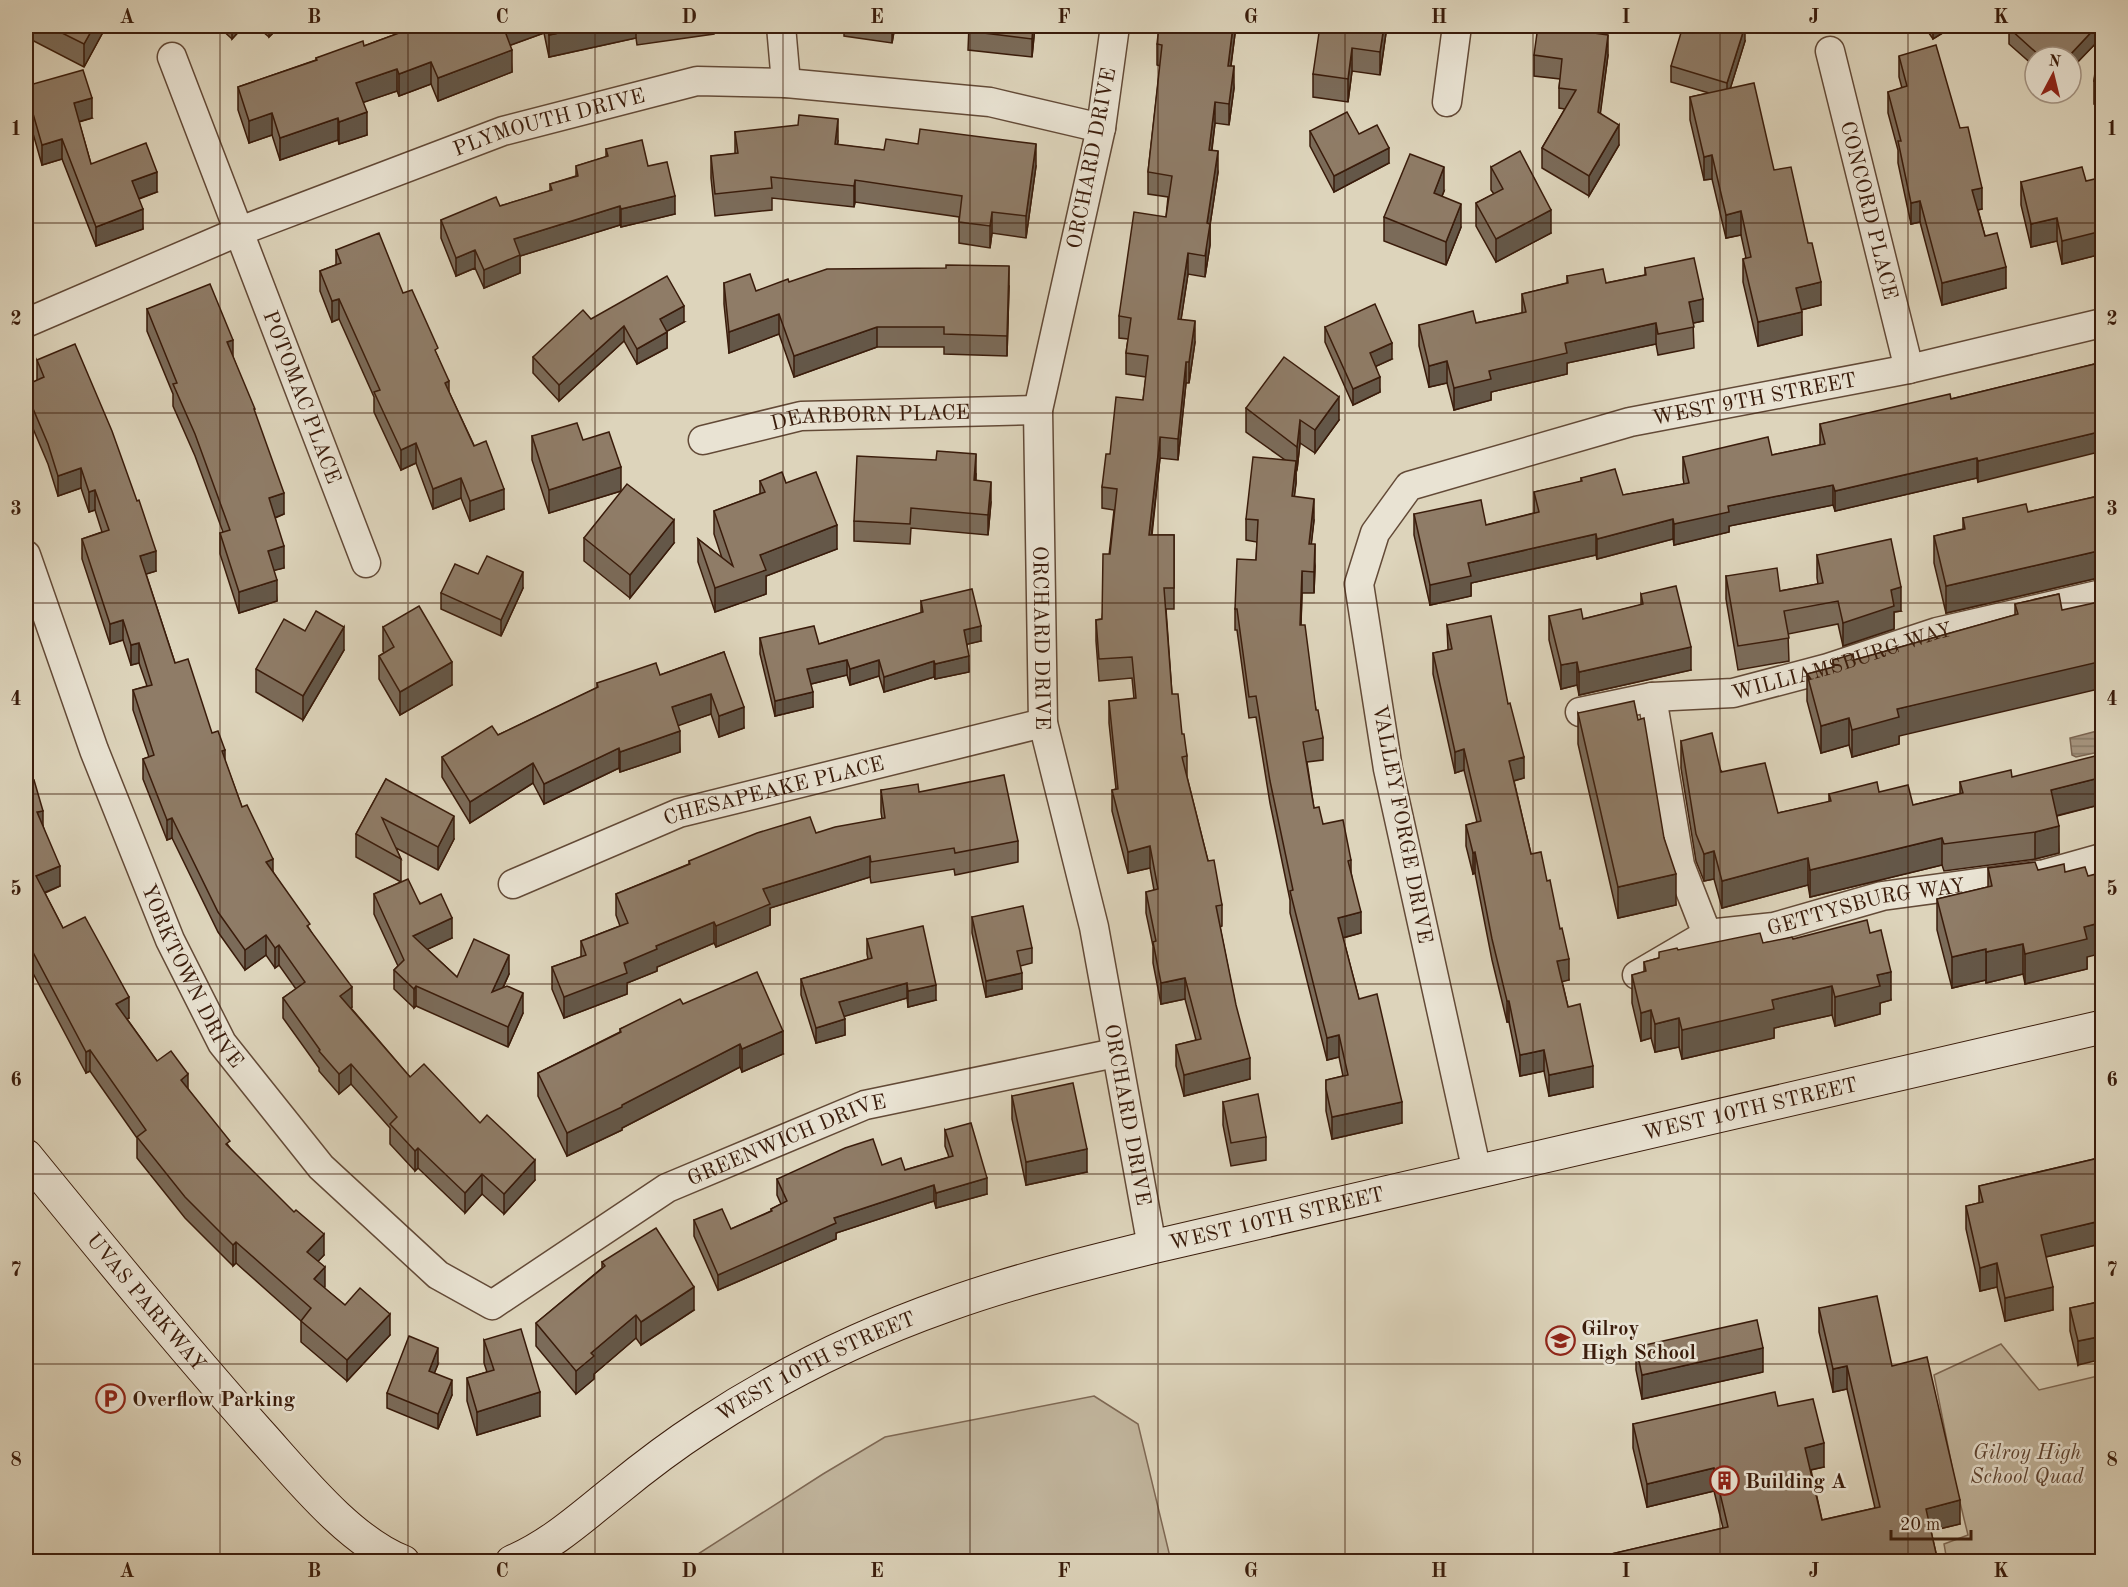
<svg xmlns="http://www.w3.org/2000/svg" width="2128" height="1587" font-family="'Old Standard TT',serif">
<style>
.park{fill:#c1b59d;stroke:#7e6854;stroke-width:1.5}
.water{fill:url(#water-rules);stroke:#7b6551;stroke-width:1.5}
.lines{fill:none;stroke-linecap:round;stroke-linejoin:round}
.street-casing{stroke:#634a37;stroke-width:31}
.secondary-casing{stroke:#3a1c0b;stroke-width:35}
.street{stroke:#e9e3d3;stroke-width:28}
.secondary{stroke:#e9e3d3;stroke-width:33}
.wall{fill:#7b6b59;stroke:#3a1c0b;stroke-width:1.5}
.shaded-wall{fill:#645748;stroke:#3a1c0b;stroke-width:1.5}
.building{fill:#8f7c67;stroke:#3a1c0b;stroke-width:1.5}
.grid{fill:none;stroke:#3a1c0b;stroke-width:1.5;stroke-opacity:0.55}
.labels{text-anchor:middle;stroke-width:5;stroke-linejoin:round;paint-order:stroke}
.street-label{font-size:21px;fill:#3a1c0b;stroke:#e9e3d3}
.poi-label{font-size:21px;font-weight:bold;fill:#3a1c0b;stroke:#e9e3d3;text-anchor:start}
.park-label{font-size:21px;font-style:italic;fill:#5c4230;stroke:#e9e3d3}
.neatline{fill:none;stroke:#3a1c0b;stroke-width:2}
.grid-label{font-size:20px;text-anchor:middle;font-weight:bold;fill:#3a1c0b}
</style>
<defs>
<pattern id="water-rules" width="6" height="5" patternUnits="userSpaceOnUse" patternTransform="scale(1.5)"><rect width="6" height="5" fill="#a6957f"/><path d="M0 2.5h6" fill="none" stroke="#887966"/></pattern>
</defs>
<rect width="100%" height="100%" fill="#ddd4bb"/>
<filter id="stains"><feTurbulence type="fractalNoise" baseFrequency=".00333" numOctaves="4"/><feColorMatrix values="0 0 0 0 .2 0 0 0 0 .09 0 0 0 0 .02 0 0 0 .5 -.17"/></filter>
<radialGradient id="worn" r=".72"><stop offset=".6" stop-color="#630" stop-opacity="0"/><stop offset="1" stop-color="#630" stop-opacity=".3"/></radialGradient>
<g class="park">
<polygon points="2001,1344 2039,1390 2102,1375 2102,1561 1947,1561 1944,1544 1968,1535 1955,1482 1934,1375"/>
<polygon points="1094,1396 1138,1424 1171,1561 687,1561 823,1474 885,1437"/>
</g>
<polygon class="water" points="2101,730 2102,735 2102,755 2099,752 2076,757 2072,755 2070,738"/>
<g class="lines">
<defs>
<g id="street">
<polyline points="781,26 786,83"/>
<path id="s1" d="M 1115,26 L 1101,128 L 1038,410 L 1043,723 L 1094,927 L 1152,1247"/>
<path id="s2" d="M 1830,51 L 1909,369"/>
<path id="s3" d="M 172,57 L 366,563"/>
<polyline points="1447,102 1457,26"/>
<path id="s4" d="M 26,323 L 240,231 L 503,131 L 697,81 L 786,83 L 990,102 L 1101,128"/>
<path id="s5" d="M 703,440 L 801,416 L 1038,410"/>
<path id="s6" d="M 26,555 L 94,750 L 170,940 L 222,1043 L 321,1167 L 438,1275 L 492,1305 L 667,1188 L 865,1105 L 1115,1053"/>
<polyline points="1652,697 1680,865 1707,934"/>
<path id="s7" d="M 1580,712 L 1652,697 L 1733,693 L 1828,668 L 1937,632 L 2102,594"/>
<path id="s8" d="M 513,884 L 679,813 L 1043,723"/>
<path id="s9" d="M 1637,975 L 1707,934 L 1774,927 L 1882,896 L 2045,874 L 2102,858"/>
<path id="s10" d="M 1477,1172 L 1388,769 L 1359,584 L 1375,533 L 1409,486 L 1630,422 L 1909,369 L 2102,323"/>
</g>
<g id="secondary">
<path id="s11" d="M 26,1156 C 102,1249 178,1342 258,1432 C 297,1475 349,1541 403,1562"/>
<path id="s12" d="M 512,1562 C 552,1545 583,1516 616,1490 C 644,1467 673,1445 704,1425 C 780,1375 862,1335 947,1305 C 1014,1281 1083,1264 1152,1247 L 2102,1027"/>
</g>
</defs>
<use href="#street" class="street-casing"/>
<use href="#secondary" class="secondary-casing"/>
<use href="#street" class="street"/>
<use href="#secondary" class="secondary"/>
</g>
<g class="wall">
<polygon points="26,26 103,26 103,32 84,67 26,37"/>
<polygon points="218,26 244,26 232,39"/>
<polygon points="256,26 280,26 269,37"/>
<polygon points="418,26 714,26 714,34 637,45 636,38 549,57 544,33 510,45 512,72 438,101 431,84 399,96 397,91 363,102 367,135 339,144 338,140 280,160 272,135 249,143 238,110 238,87 316,60 316,58 364,46"/>
<polygon points="844,26 895,26 892,43 844,36"/>
<polygon points="969,26 1035,26 1032,57 968,50"/>
<polygon points="1236,26 1231,66 1234,88 1229,125 1215,123 1212,150 1218,172 1210,225 1210,245 1205,277 1188,274 1181,319 1195,342 1189,383 1186,383 1178,460 1160,458 1152,535 1174,535 1174,609 1166,609 1172,694 1187,756 1187,777 1208,861 1222,905 1222,926 1220,927 1250,1079 1184,1096 1176,1066 1176,1045 1196,1040 1185,999 1161,1004 1153,963 1153,946 1146,913 1146,892 1154,890 1150,868 1128,873 1112,811 1112,790 1116,789 1109,723 1109,701 1134,699 1132,678 1099,681 1096,641 1096,620 1102,619 1114,510 1102,508 1102,487 1110,454 1143,400 1146,377 1126,374 1126,353 1128,339 1119,338 1119,316 1166,217 1168,197 1148,194 1148,172 1160,66 1157,65 1157,44"/>
<polygon points="1387,26 1380,75 1352,71 1348,102 1313,97 1313,74"/>
<polygon points="1891,26 1904,26 1895,32"/>
<polygon points="1924,26 1954,26 1933,39"/>
<polygon points="2103,26 2103,105 2094,104 2094,81"/>
<polygon points="1562,28 1608,55 1600,113 1619,145 1589,196 1542,168 1542,148 1565,109 1559,108 1559,88 1560,79 1534,76 1534,55"/>
<polygon points="2009,28 2097,42 2071,69 2071,57 2035,57 2035,67 2009,44"/>
<polygon points="1745,41 1730,89 1774,170 1821,305 1801,310 1802,335 1758,346 1743,282 1743,259 1746,258 1741,235 1726,238 1712,179 1704,180 1690,120 1690,97 1709,93 1671,82 1671,66"/>
<polygon points="1899,56 1982,209 1978,210 1985,236 2006,288 1942,305 1920,222 1911,224 1898,163 1898,150 1888,113 1888,92 1902,88 1899,77"/>
<polygon points="26,86 92,118 79,122 91,164 157,192 139,199 143,229 96,246 62,159 42,165 26,109"/>
<polygon points="1310,131 1359,134 1389,163 1334,192 1310,146"/>
<polygon points="735,132 838,141 837,145 1036,166 1026,238 992,233 990,248 959,243 959,217 855,202 854,207 772,198 772,210 715,216 711,178 711,156 735,154"/>
<polygon points="606,149 648,166 675,214 621,227 620,225 520,256 520,273 484,288 475,268 456,276 441,238 441,220 500,206 550,191 550,184 576,176 576,166 606,157"/>
<polygon points="1491,167 1551,233 1496,262 1476,226 1476,203 1494,194 1491,190"/>
<polygon points="2021,182 2098,247 2098,255 2062,264 2057,241 2031,247 2021,205"/>
<polygon points="1444,191 1442,196 1461,227 1446,265 1384,241 1384,217"/>
<polygon points="336,250 403,293 438,357 449,392 504,509 470,521 461,498 433,509 416,463 401,470 374,412 374,397 339,319 332,322 320,291 320,271 336,265"/>
<polygon points="1645,268 1703,321 1693,323 1694,348 1658,355 1656,344 1567,363 1567,374 1491,392 1491,400 1454,410 1447,383 1429,387 1419,346 1419,325 1476,323 1522,313 1522,294 1567,283 1567,276 1606,283 1645,275"/>
<polygon points="789,282 1009,286 1007,356 944,354 944,347 877,347 794,377 779,334 729,353 724,304 724,283 756,291"/>
<polygon points="147,309 233,357 255,414 284,514 275,518 284,568 274,570 277,601 239,613 220,554 220,533 223,532 195,456 173,406 173,394 147,331"/>
<polygon points="591,319 684,322 667,331 667,348 637,364 624,341 559,401 533,373 533,357"/>
<polygon points="1325,327 1392,359 1376,366 1380,392 1353,405 1325,342"/>
<polygon points="37,360 156,571 146,574 175,663 212,733 225,761 242,807 273,872 310,930 352,1007 351,1008 410,1077 480,1123 535,1180 504,1214 482,1194 465,1213 418,1168 415,1171 390,1144 390,1128 351,1084 339,1094 319,1071 319,1068 283,1018 283,998 296,989 279,965 275,968 266,955 245,970 218,932 172,838 167,840 143,779 143,759 149,757 133,710 133,690 147,686 139,663 131,665 123,640 110,644 82,559 82,539 102,532 95,510 89,512 81,488 58,496 48,464 26,412 26,392 37,380"/>
<polygon points="2103,362 1978,482 1977,478 1835,511 1833,505 1729,526 1729,532 1674,545 1673,539 1597,559 1596,555 1471,583 1471,596 1430,605 1414,535 1414,514 1486,525 1534,513 1534,492 1581,482 1581,478 1623,495 1684,484 1683,478 1683,457 1772,455 1820,445 1820,424 1951,399"/>
<polygon points="1246,408 1339,420 1315,453 1300,443 1297,470 1296,469 1296,483 1294,496 1314,520 1311,544 1315,566 1314,593 1302,593 1301,625 1316,710 1323,738 1323,760 1307,762 1314,808 1323,824 1351,860 1351,872 1361,933 1343,938 1359,999 1402,1123 1332,1139 1326,1111 1326,1080 1343,1076 1339,1057 1327,1060 1290,913 1290,900 1270,803 1256,717 1249,718 1237,630 1235,630 1235,609 1256,560 1257,542 1246,540 1246,519 1285,460 1246,432"/>
<polygon points="532,436 583,440 621,491 549,513 532,460"/>
<polygon points="976,474 976,480 991,502 988,535 911,528 910,544 854,541 854,521"/>
<polygon points="760,481 786,483 837,549 766,576 766,594 715,612 698,562 698,539 722,558 714,534 714,511 760,494"/>
<polygon points="2103,495 2103,578 2098,578 1946,613 1934,563 1934,536 1963,529 1963,518 2028,512"/>
<polygon points="584,538 674,543 630,598 584,561"/>
<polygon points="1817,555 1901,611 1894,612 1894,629 1843,646 1838,624 1788,634 1789,661 1738,670 1726,599 1726,576 1780,591 1818,584 1817,578"/>
<polygon points="478,574 523,588 501,636 441,609 441,593"/>
<polygon points="1641,594 1691,670 1579,695 1577,685 1561,689 1549,640 1549,616 1583,619 1641,605"/>
<polygon points="2059,594 1899,736 1899,744 1852,757 1849,745 1821,753 1807,701 1807,674 1833,667 1833,660 1854,660 2015,615 2015,604"/>
<polygon points="921,601 981,641 967,644 969,672 935,679 934,677 884,692 879,676 850,685 847,675 811,684 813,707 775,716 760,654 760,638 819,644 921,613"/>
<polygon points="1447,625 1508,704 1524,778 1514,781 1531,854 1569,980 1562,981 1568,1007 1593,1087 1549,1096 1544,1071 1520,1076 1509,1022 1507,1022 1492,960 1475,873 1473,874 1466,846 1466,825 1477,822 1464,770 1455,773 1433,674 1433,653 1448,650"/>
<polygon points="383,627 452,685 400,715 379,679 379,656 384,653 383,651"/>
<polygon points="305,631 344,650 303,720 256,692 256,669"/>
<polygon points="724,652 744,728 719,737 711,714 678,725 680,752 620,772 619,768 544,804 533,783 470,823 442,777 442,757 498,735 597,688 597,683 660,675"/>
<polygon points="1578,713 1664,838 1676,905 1618,918 1578,744"/>
<polygon points="1681,741 1778,813 1829,802 1829,794 1879,792 1913,805 1960,794 1960,782 2012,777 2103,804 2057,816 2059,853 2035,859 1944,871 1942,865 1810,897 1808,885 1722,908 1714,879 1704,881 1696,861 1681,768"/>
<polygon points="386,779 454,839 438,870 396,848 401,859 401,882 452,938 427,949 457,977 509,974 503,988 523,1013 508,1047 416,1006 414,1008 394,989 394,970 398,966 374,914 374,894 401,882 356,857 356,834"/>
<polygon points="26,782 43,826 60,886 45,893 63,928 129,1018 127,1019 157,1061 188,1089 230,1148 324,1255 318,1261 324,1288 345,1305 390,1335 347,1381 301,1342 301,1321 236,1263 233,1266 185,1218 137,1158 137,1138 90,1071 86,1073 26,960"/>
<polygon points="881,790 919,792 1018,841 1018,862 955,875 954,869 871,883 870,877 770,908 770,925 716,947 714,943 657,967 657,971 627,983 627,994 564,1018 552,989 552,967 581,957 581,941 620,926 616,915 616,894 689,864 689,861 816,833 882,819 881,812"/>
<polygon points="1988,868 2065,872 2087,957 2087,969 2025,984 2023,974 1986,983 1986,980 1952,988 1937,930 1937,899 1988,887"/>
<polygon points="972,917 1032,948 1032,963 1020,966 1022,989 986,997 972,933"/>
<polygon points="1870,933 1891,1000 1880,1003 1880,1014 1835,1026 1832,1015 1774,1028 1774,1038 1682,1059 1679,1047 1655,1052 1651,1038 1641,1041 1632,1003 1632,975 1644,972 1644,962 1659,958 1678,950 1763,943 1793,939"/>
<polygon points="867,939 936,1000 908,1007 907,998 844,1016 845,1035 816,1043 801,995 801,979 868,959 867,954"/>
<polygon points="683,1004 783,1054 742,1072 740,1067 622,1128 622,1130 567,1156 538,1096 538,1073 620,1032 620,1029"/>
<polygon points="1012,1096 1087,1172 1026,1185 1012,1119"/>
<polygon points="1223,1102 1266,1137 1266,1160 1231,1166 1223,1125"/>
<polygon points="945,1130 987,1194 936,1208 934,1201 836,1233 836,1239 718,1290 694,1236 694,1220 731,1229 771,1211 771,1209 781,1204 777,1195 777,1179 882,1165 905,1170 949,1157 945,1146"/>
<polygon points="2103,1157 2103,1274 2096,1245 2046,1257 2053,1310 2005,1321 1997,1287 1980,1291 1966,1229 1966,1206 1979,1203 1979,1186"/>
<polygon points="602,1262 694,1310 641,1345 636,1338 594,1374 594,1379 576,1394 536,1346 536,1323 602,1268"/>
<polygon points="2103,1301 2078,1365 2070,1331 2070,1308"/>
<polygon points="1819,1308 1892,1366 1960,1524 1931,1531 1938,1562 1611,1562 1611,1554 1723,1528 1714,1491 1647,1507 1633,1448 1633,1424 1778,1406 1824,1467 1811,1470 1822,1520 1875,1508 1847,1389 1833,1392 1819,1332"/>
<polygon points="484,1340 540,1416 477,1435 467,1401 467,1378 487,1372 484,1363"/>
<polygon points="1636,1347 1763,1372 1642,1399 1636,1370"/>
<polygon points="438,1364 434,1373 452,1395 438,1429 387,1408 387,1393"/>
</g>
<g class="shaded-wall">
<polygon points="94,26 103,26 103,32 84,67 84,44"/>
<polygon points="232,26 244,26 232,39"/>
<polygon points="269,26 280,26 269,37"/>
<polygon points="503,26 544,26 544,33 503,48"/>
<polygon points="591,26 636,26 636,38 549,57 549,35"/>
<polygon points="892,26 895,26 892,43"/>
<polygon points="1033,26 1035,26 1032,57 1032,39"/>
<polygon points="1233,26 1236,26 1228,87 1228,66"/>
<polygon points="1384,26 1387,26 1380,75 1380,52"/>
<polygon points="1745,26 1745,41 1727,99 1727,83"/>
<polygon points="1895,26 1904,26 1895,32"/>
<polygon points="1933,26 1954,26 1933,39"/>
<polygon points="2097,26 2097,42 2071,69 2071,57 2068,57"/>
<polygon points="1608,35 1608,55 1598,132 1598,112"/>
<polygon points="1352,48 1352,71 1348,102 1348,79"/>
<polygon points="512,50 512,72 438,101 438,78"/>
<polygon points="431,62 431,84 399,96 399,74"/>
<polygon points="1234,66 1234,88 1229,125 1229,104"/>
<polygon points="397,69 397,91 356,105 356,83"/>
<polygon points="92,98 92,118 74,123 74,103"/>
<polygon points="1215,102 1215,123 1209,171 1209,150"/>
<polygon points="367,112 367,135 339,144 339,122"/>
<polygon points="272,113 272,135 249,143 249,121"/>
<polygon points="338,118 338,140 280,160 280,138"/>
<polygon points="838,119 838,141 835,166 835,144"/>
<polygon points="1619,125 1619,145 1589,196 1589,176"/>
<polygon points="62,139 62,159 42,165 42,145"/>
<polygon points="1036,144 1036,166 1026,238 1026,216"/>
<polygon points="1389,148 1389,163 1334,192 1334,176"/>
<polygon points="1218,151 1218,172 1210,225 1210,245 1205,277 1207,223"/>
<polygon points="1712,155 1712,179 1704,180 1704,157"/>
<polygon points="1444,167 1444,191 1434,216 1434,193"/>
<polygon points="157,172 157,192 132,201 132,181"/>
<polygon points="855,180 855,202 854,207 854,186"/>
<polygon points="1982,188 1982,209 1972,211 1972,190"/>
<polygon points="675,196 675,214 621,227 621,209"/>
<polygon points="1920,201 1920,222 1911,224 1911,203"/>
<polygon points="1461,204 1461,227 1446,265 1446,242"/>
<polygon points="620,206 620,225 520,256 520,273 484,288 484,270 514,239"/>
<polygon points="143,209 143,229 96,246 96,227"/>
<polygon points="1551,210 1551,233 1496,262 1496,239"/>
<polygon points="1741,211 1741,235 1726,238 1726,215"/>
<polygon points="992,212 992,233 990,248 990,226"/>
<polygon points="2057,218 2057,241 2031,247 2031,224"/>
<polygon points="2103,223 2103,246 2098,247 2098,255 2062,264 2062,241 2096,224"/>
<polygon points="475,250 475,268 456,276 456,258"/>
<polygon points="1188,253 1188,274 1178,340 1178,319"/>
<polygon points="1009,266 1009,286 1007,356 1007,336"/>
<polygon points="2006,267 2006,288 1942,305 1942,283"/>
<polygon points="1821,282 1821,305 1796,311 1796,288"/>
<polygon points="339,299 339,319 332,322 332,301"/>
<polygon points="1703,299 1703,321 1689,324 1689,302"/>
<polygon points="684,306 684,322 660,335 660,319"/>
<polygon points="1802,312 1802,335 1758,346 1758,322"/>
<polygon points="779,314 779,334 729,353 729,332"/>
<polygon points="1195,321 1195,342 1189,383 1189,362"/>
<polygon points="1656,323 1656,344 1567,363 1567,374 1491,392 1491,400 1454,410 1454,388 1489,371 1565,343"/>
<polygon points="624,326 624,341 559,401 559,385"/>
<polygon points="877,327 877,347 794,377 794,356"/>
<polygon points="667,332 667,348 637,364 637,349"/>
<polygon points="233,340 233,361 227,342"/>
<polygon points="1392,343 1392,359 1370,369 1370,353"/>
<polygon points="1447,361 1447,383 1429,387 1429,366"/>
<polygon points="1186,362 1186,383 1178,460 1178,439"/>
<polygon points="1380,377 1380,392 1353,405 1353,389"/>
<polygon points="449,381 449,401 445,383"/>
<polygon points="1339,397 1339,420 1315,453 1315,430"/>
<polygon points="1300,420 1300,443 1297,470 1297,447"/>
<polygon points="2103,431 2103,451 1978,482 1978,461"/>
<polygon points="1160,437 1160,458 1149,556 1149,535"/>
<polygon points="416,443 416,463 401,470 401,450"/>
<polygon points="976,454 976,474 974,500 974,480"/>
<polygon points="1977,458 1977,478 1835,511 1835,491"/>
<polygon points="1296,461 1296,483 1292,517 1292,496"/>
<polygon points="621,467 621,491 549,513 549,490"/>
<polygon points="81,468 81,488 58,496 58,476"/>
<polygon points="461,478 461,498 433,509 433,489"/>
<polygon points="991,482 991,502 988,535 988,515"/>
<polygon points="1833,485 1833,505 1729,526 1729,532 1674,545 1674,524 1728,506"/>
<polygon points="504,489 504,509 470,521 470,501"/>
<polygon points="95,490 95,510 89,512 89,492"/>
<polygon points="284,493 284,514 269,520 269,498"/>
<polygon points="1314,499 1314,520 1309,566 1309,544"/>
<polygon points="1673,519 1673,539 1597,559 1597,539"/>
<polygon points="674,520 674,543 630,598 630,575"/>
<polygon points="837,525 837,549 766,576 766,594 715,612 715,588 760,555"/>
<polygon points="1596,534 1596,555 1471,583 1471,596 1430,605 1430,585 1468,563"/>
<polygon points="1315,544 1315,566 1314,593 1314,572"/>
<polygon points="284,546 284,568 268,572 268,551"/>
<polygon points="156,551 156,571 140,576 140,556"/>
<polygon points="2098,551 2098,578 1946,613 1946,586"/>
<polygon points="1302,571 1302,593 1300,647 1300,625"/>
<polygon points="523,572 523,588 501,636 501,620"/>
<polygon points="277,580 277,601 239,613 239,592"/>
<polygon points="1901,587 1901,611 1894,612 1894,629 1843,646 1843,623 1891,590"/>
<polygon points="123,620 123,640 110,644 110,624"/>
<polygon points="981,626 981,641 964,645 964,630"/>
<polygon points="344,627 344,650 303,720 303,696"/>
<polygon points="139,643 139,663 131,665 131,645"/>
<polygon points="1691,647 1691,670 1579,695 1579,672"/>
<polygon points="969,656 969,672 935,679 935,664"/>
<polygon points="2103,657 2103,688 1899,736 1899,744 1852,757 1852,730 1897,709"/>
<polygon points="847,660 847,675 807,685 807,669"/>
<polygon points="879,660 879,676 850,685 850,669"/>
<polygon points="934,661 934,677 884,692 884,677"/>
<polygon points="452,662 452,685 400,715 400,692"/>
<polygon points="1577,662 1577,685 1561,689 1561,665"/>
<polygon points="813,692 813,707 775,716 775,701"/>
<polygon points="711,694 711,714 672,728 672,707"/>
<polygon points="744,707 744,728 719,737 719,716"/>
<polygon points="1849,718 1849,745 1821,753 1821,726"/>
<polygon points="680,731 680,752 620,772 620,752"/>
<polygon points="619,748 619,768 544,804 544,784"/>
<polygon points="1464,749 1464,770 1455,773 1455,752"/>
<polygon points="225,750 225,770 222,751"/>
<polygon points="1524,757 1524,778 1509,782 1509,761"/>
<polygon points="533,763 533,783 470,823 470,802"/>
<polygon points="2103,777 2103,804 2051,817 2051,790"/>
<polygon points="43,811 43,832 37,812"/>
<polygon points="454,816 454,839 438,870 438,847"/>
<polygon points="172,818 172,838 167,840 167,820"/>
<polygon points="2059,826 2059,853 2035,859 2035,832"/>
<polygon points="1942,838 1942,865 1810,897 1810,870"/>
<polygon points="1150,846 1150,868 1128,873 1128,852"/>
<polygon points="1714,851 1714,879 1704,881 1704,854"/>
<polygon points="1475,852 1475,873 1473,874 1473,853"/>
<polygon points="870,856 870,877 770,908 770,925 716,947 716,926 763,889"/>
<polygon points="1808,858 1808,885 1722,908 1722,881"/>
<polygon points="273,859 273,879 266,862"/>
<polygon points="60,866 60,886 36,896 36,876"/>
<polygon points="1676,874 1676,905 1618,918 1618,887"/>
<polygon points="1361,912 1361,933 1338,939 1338,918"/>
<polygon points="452,918 452,938 413,956 413,936"/>
<polygon points="714,922 714,943 657,967 657,971 627,983 627,994 564,1018 564,997 656,946"/>
<polygon points="2103,922 2103,953 2087,957 2087,969 2025,984 2025,954 2084,927"/>
<polygon points="266,935 266,955 245,970 245,950"/>
<polygon points="2023,944 2023,974 1986,983 1986,952"/>
<polygon points="279,945 279,965 275,968 275,948"/>
<polygon points="1986,949 1986,980 1952,988 1952,957"/>
<polygon points="509,955 509,974 492,1011 492,992"/>
<polygon points="1569,959 1569,980 1557,983 1557,961"/>
<polygon points="1891,972 1891,1000 1880,1003 1880,1014 1835,1026 1835,997 1877,975"/>
<polygon points="1022,973 1022,989 986,997 986,981"/>
<polygon points="1185,978 1185,999 1161,1004 1161,983"/>
<polygon points="907,983 907,998 839,1018 839,1002"/>
<polygon points="936,985 936,1000 908,1007 908,991"/>
<polygon points="416,986 416,1006 414,1008 414,989"/>
<polygon points="1832,986 1832,1015 1774,1028 1774,1038 1682,1059 1682,1030 1772,1000"/>
<polygon points="352,987 352,1007 340,1016 340,996"/>
<polygon points="523,993 523,1013 508,1047 508,1027"/>
<polygon points="129,997 129,1018 116,1025 116,1004"/>
<rect x="1507" y="1001" width="2" height="21"/>
<polygon points="1651,1010 1651,1038 1641,1041 1641,1013"/>
<polygon points="1679,1018 1679,1047 1655,1052 1655,1024"/>
<polygon points="845,1019 845,1035 816,1043 816,1028"/>
<polygon points="783,1031 783,1054 742,1072 742,1049"/>
<polygon points="1339,1035 1339,1057 1327,1060 1327,1038"/>
<polygon points="740,1044 740,1067 622,1128 622,1130 567,1156 567,1133"/>
<polygon points="90,1050 90,1071 86,1073 86,1052"/>
<polygon points="1544,1050 1544,1071 1520,1076 1520,1055"/>
<polygon points="1250,1058 1250,1079 1184,1096 1184,1075"/>
<polygon points="351,1064 351,1084 339,1094 339,1074"/>
<polygon points="1593,1066 1593,1087 1549,1096 1549,1075"/>
<polygon points="188,1074 188,1095 181,1080"/>
<polygon points="1402,1102 1402,1123 1332,1139 1332,1117"/>
<polygon points="418,1148 418,1168 415,1171 415,1151"/>
<polygon points="1087,1149 1087,1172 1026,1185 1026,1162"/>
<polygon points="535,1160 535,1180 504,1214 504,1194"/>
<polygon points="482,1174 482,1194 465,1213 465,1193"/>
<polygon points="987,1178 987,1194 936,1208 936,1193"/>
<polygon points="934,1185 934,1201 836,1233 836,1239 718,1290 718,1275 834,1218"/>
<polygon points="2096,1222 2096,1245 2041,1258 2041,1235"/>
<polygon points="324,1234 324,1255 307,1273 307,1252"/>
<polygon points="236,1242 236,1263 233,1266 233,1245"/>
<polygon points="1997,1263 1997,1287 1980,1291 1980,1268"/>
<polygon points="325,1267 325,1287 314,1300 314,1279"/>
<polygon points="694,1287 694,1310 641,1345 641,1322"/>
<polygon points="2053,1287 2053,1310 2005,1321 2005,1298"/>
<polygon points="390,1314 390,1335 347,1381 347,1360"/>
<polygon points="636,1315 636,1338 594,1374 594,1379 576,1394 576,1371 591,1353"/>
<polygon points="2103,1336 2103,1359 2078,1365 2078,1341"/>
<polygon points="438,1348 438,1364 429,1387 429,1371"/>
<polygon points="1763,1348 1763,1372 1642,1399 1642,1375"/>
<polygon points="1847,1366 1847,1389 1833,1392 1833,1369"/>
<polygon points="452,1380 452,1395 438,1429 438,1414"/>
<polygon points="540,1392 540,1416 477,1435 477,1412"/>
<polygon points="1824,1443 1824,1467 1805,1471 1805,1448"/>
<polygon points="1714,1468 1714,1491 1647,1507 1647,1484"/>
<polygon points="1960,1500 1960,1524 1926,1532 1926,1509"/>
</g>
<g class="building">
<polygon points="48,26 94,26 84,44"/>
<polygon points="418,26 503,26 512,50 438,78 431,62 399,74 397,69 356,83 367,112 339,122 338,118 280,138 272,113 249,121 238,87 317,60 316,58 363,41 364,46"/>
<polygon points="547,26 591,26 549,35"/>
<polygon points="969,26 1033,26 1032,39 968,31"/>
<polygon points="1159,26 1233,26 1228,66 1234,66 1229,104 1215,102 1209,150 1218,151 1207,223 1210,224 1205,256 1188,253 1178,319 1195,321 1189,362 1186,362 1178,439 1160,437 1149,535 1174,535 1174,588 1164,588 1172,694 1178,694 1182,734 1184,734 1187,756 1182,757 1208,861 1214,860 1222,905 1216,906 1236,1005 1250,1058 1184,1075 1176,1045 1201,1039 1185,978 1161,983 1153,942 1156,941 1146,892 1158,889 1150,846 1128,852 1112,790 1118,789 1109,701 1136,698 1132,657 1099,659 1096,620 1102,619 1103,554 1110,554 1117,489 1102,487 1106,454 1110,454 1116,397 1143,400 1148,356 1126,353 1131,318 1119,316 1134,212 1166,217 1172,176 1148,172 1162,45 1157,44"/>
<polygon points="1320,26 1384,26 1380,52 1352,48 1348,79 1313,74"/>
<polygon points="1538,26 1559,26 1559,28 1608,35 1598,112 1619,125 1589,176 1542,148 1576,90 1559,88 1562,59 1534,55"/>
<polygon points="1683,26 1745,26 1727,83 1671,66"/>
<polygon points="2012,26 2097,26 2068,57 2041,57 2009,28"/>
<polygon points="2100,26 2103,26 2103,82 2094,81"/>
<polygon points="1936,45 1960,128 1968,127 1982,188 1972,190 1985,236 1997,233 2006,267 1942,283 1920,201 1911,203 1898,141 1901,141 1888,92 1907,86 1899,56"/>
<polygon points="83,70 92,98 74,103 91,164 146,143 157,172 132,181 143,209 96,227 62,139 42,145 26,89 26,86"/>
<polygon points="1754,83 1774,170 1791,167 1808,243 1812,243 1821,282 1796,288 1802,312 1758,322 1743,259 1751,257 1741,211 1726,215 1712,155 1704,157 1690,97"/>
<polygon points="1347,112 1359,134 1377,125 1389,148 1334,176 1310,131"/>
<polygon points="799,115 838,119 835,144 884,150 886,139 918,144 920,129 1036,144 1026,216 992,212 990,226 959,222 962,196 855,180 854,186 771,177 772,188 715,194 711,156 738,153 735,132 798,125"/>
<polygon points="642,140 648,166 667,162 675,196 621,209 620,206 514,239 520,255 484,270 475,250 456,258 441,220 496,197 500,206 552,190 550,184 578,176 576,166 608,156 606,149"/>
<polygon points="1520,151 1551,210 1496,239 1476,203 1503,189 1491,167"/>
<polygon points="1410,154 1444,167 1434,193 1461,204 1446,242 1384,217"/>
<polygon points="2082,167 2086,181 2103,177 2103,223 2096,224 2098,232 2062,241 2057,218 2031,224 2021,182"/>
<polygon points="379,233 403,293 412,290 438,348 435,350 449,381 445,383 474,446 486,441 504,489 470,501 461,478 433,489 416,443 401,450 374,392 380,390 339,299 332,301 320,271 341,263 336,250"/>
<polygon points="1694,258 1703,299 1689,302 1694,327 1658,334 1656,323 1565,343 1567,353 1489,371 1491,379 1454,388 1447,361 1429,366 1419,325 1473,311 1476,323 1526,312 1522,294 1568,283 1567,276 1603,269 1606,283 1646,275 1645,268"/>
<polygon points="946,265 1009,266 1007,336 944,334 944,327 877,327 794,356 779,314 729,332 724,283 750,274 756,291 788,279 789,282 827,269 946,268"/>
<polygon points="667,276 684,306 660,319 667,332 637,349 624,326 559,385 533,357 583,310 591,319"/>
<polygon points="210,284 233,340 227,342 255,409 254,409 284,493 269,498 284,546 268,551 277,580 239,592 220,533 230,530 195,434 173,384 177,383 147,309"/>
<polygon points="1375,304 1392,343 1370,353 1380,377 1353,389 1325,327"/>
<polygon points="75,344 112,431 137,501 139,500 156,551 140,556 175,663 188,659 212,733 218,731 225,750 222,751 242,807 247,805 273,859 266,862 310,924 307,926 352,987 340,996 410,1077 424,1064 480,1123 487,1115 535,1160 504,1194 482,1174 465,1193 418,1148 415,1151 390,1124 397,1117 351,1064 339,1074 319,1051 320,1050 283,998 305,982 279,945 275,948 266,935 245,950 218,912 172,818 167,820 143,759 154,755 133,690 152,685 139,643 131,645 123,620 110,624 82,539 109,530 95,490 89,492 81,468 58,476 48,444 26,392 26,385 44,377 37,360"/>
<polygon points="1284,357 1339,397 1315,430 1300,420 1297,447 1246,408"/>
<polygon points="2103,362 2103,431 1978,461 1977,458 1835,491 1833,485 1728,506 1729,512 1674,524 1673,519 1597,539 1596,534 1468,563 1471,576 1430,585 1414,514 1481,500 1486,525 1539,512 1534,492 1582,481 1581,478 1615,469 1623,495 1689,483 1683,457 1768,437 1772,455 1825,444 1820,424 1950,394 1951,399"/>
<polygon points="577,423 583,440 609,432 621,467 549,490 532,436"/>
<polygon points="937,451 976,454 974,480 991,482 988,515 911,508 910,524 854,521 857,456 936,460"/>
<polygon points="1253,457 1296,461 1292,496 1314,499 1309,544 1315,544 1314,572 1302,571 1300,625 1305,625 1316,710 1318,710 1323,738 1303,742 1314,808 1319,807 1323,824 1343,820 1351,860 1348,861 1361,912 1338,918 1359,999 1377,994 1402,1102 1332,1117 1326,1089 1326,1080 1348,1075 1339,1035 1327,1038 1290,891 1293,890 1270,781 1256,696 1249,697 1237,609 1235,609 1237,559 1256,560 1258,520 1246,519"/>
<polygon points="782,472 786,483 816,472 837,525 760,555 766,570 715,588 698,539 733,566 714,511 765,492 760,481"/>
<polygon points="627,484 674,520 630,575 584,538"/>
<polygon points="2103,495 2103,551 2098,551 1946,586 1934,536 1965,529 1963,518 2026,504 2028,512"/>
<polygon points="1891,539 1901,587 1891,590 1894,606 1843,623 1838,601 1784,611 1789,638 1738,646 1726,576 1777,568 1780,591 1823,583 1817,555"/>
<polygon points="487,556 523,572 501,620 441,593 455,564 478,574"/>
<polygon points="1676,586 1691,647 1579,672 1577,662 1561,665 1549,616 1581,609 1583,619 1643,604 1641,594"/>
<polygon points="972,589 981,626 964,630 969,656 935,664 934,661 884,677 879,660 850,669 847,660 807,669 813,692 775,701 760,638 814,626 819,644 923,612 921,601"/>
<polygon points="2059,594 2062,610 2103,601 2103,661 1897,709 1899,717 1852,730 1849,718 1821,726 1807,674 1834,667 1833,660 1853,654 1854,660 2018,614 2015,604"/>
<polygon points="419,606 452,662 400,692 379,656 394,647 383,627"/>
<polygon points="316,611 344,627 303,696 256,669 284,619 305,631"/>
<polygon points="1491,616 1508,704 1510,703 1524,757 1509,761 1531,854 1541,852 1547,881 1550,880 1560,929 1562,928 1569,959 1557,961 1568,1007 1580,1004 1593,1066 1549,1075 1544,1050 1520,1055 1509,1001 1507,1001 1492,939 1475,852 1473,853 1466,825 1481,821 1464,749 1455,752 1433,653 1452,649 1447,625"/>
<polygon points="724,652 744,707 719,716 711,694 672,707 680,731 620,752 619,748 544,784 533,763 470,802 442,757 492,726 498,735 598,687 597,683 656,663 660,675"/>
<polygon points="1634,701 1638,720 1644,718 1664,838 1676,874 1618,887 1578,713"/>
<polygon points="1712,733 1721,772 1765,763 1778,813 1831,801 1829,794 1877,782 1879,792 1908,785 1913,805 1963,793 1960,782 2011,770 2012,777 2103,754 2103,777 2051,790 2059,826 2035,832 1944,844 1942,838 1810,870 1808,858 1722,881 1714,851 1704,854 1696,834 1681,741"/>
<polygon points="1004,775 1018,841 955,853 954,848 871,862 870,856 763,889 770,904 716,926 714,922 656,946 657,949 624,963 627,973 564,997 552,967 586,955 581,941 628,923 616,894 690,864 689,861 757,833 810,817 816,833 835,827 885,818 881,790 918,784 919,792"/>
<polygon points="386,779 454,816 438,847 382,818 401,859 356,834"/>
<polygon points="34,780 43,811 37,812 60,866 36,876 63,928 85,917 129,997 116,1004 157,1061 171,1051 188,1074 181,1080 230,1141 226,1144 294,1212 296,1210 324,1234 307,1252 325,1267 314,1279 345,1305 360,1288 390,1314 347,1360 301,1321 311,1308 236,1242 233,1245 185,1197 137,1137 146,1130 90,1050 86,1052 26,939 26,782"/>
<polygon points="2035,862 2038,870 2064,864 2065,872 2085,867 2088,876 2096,874 2103,899 2103,922 2084,927 2087,939 2025,954 2023,944 1986,952 1986,949 1952,957 1937,899 1992,886 1988,868"/>
<polygon points="408,879 420,904 441,894 452,918 413,936 457,977 474,939 509,955 492,992 507,986 523,993 508,1027 416,986 414,989 394,970 404,960 374,894"/>
<polygon points="1023,906 1032,948 1017,951 1022,973 986,981 972,917"/>
<polygon points="1867,920 1870,933 1881,930 1891,972 1877,975 1880,986 1835,997 1832,986 1772,1000 1774,1009 1682,1030 1679,1018 1655,1024 1651,1010 1641,1013 1632,975 1646,971 1644,962 1659,958 1659,952 1677,948 1678,950 1760,933 1763,943 1792,937 1793,939"/>
<polygon points="923,926 936,985 908,991 907,983 839,1002 845,1019 816,1028 801,979 872,958 867,939"/>
<polygon points="757,972 783,1031 742,1049 740,1044 622,1105 622,1107 567,1133 538,1073 621,1032 620,1029 680,999 683,1004"/>
<polygon points="1073,1083 1087,1149 1026,1162 1012,1096"/>
<polygon points="1258,1094 1266,1137 1231,1143 1223,1102"/>
<polygon points="971,1123 987,1178 936,1193 934,1185 834,1218 836,1223 718,1275 694,1220 722,1209 731,1229 772,1211 771,1209 787,1201 777,1179 845,1148 873,1139 882,1165 901,1158 905,1170 953,1156 945,1130"/>
<polygon points="2103,1157 2103,1251 2096,1222 2041,1235 2053,1287 2005,1298 1997,1263 1980,1268 1966,1206 1983,1202 1979,1186"/>
<polygon points="656,1228 694,1287 641,1322 636,1315 591,1353 594,1356 576,1371 536,1323 605,1266 602,1262"/>
<polygon points="1877,1296 1892,1366 1927,1357 1960,1500 1926,1509 1938,1562 1613,1562 1611,1554 1728,1527 1714,1468 1647,1484 1633,1424 1775,1392 1778,1406 1813,1399 1824,1443 1805,1448 1822,1520 1880,1507 1847,1366 1833,1369 1819,1308"/>
<polygon points="2103,1301 2103,1336 2078,1341 2070,1308"/>
<polygon points="1757,1320 1763,1348 1642,1375 1636,1347"/>
<polygon points="521,1329 540,1392 477,1412 467,1378 494,1370 484,1340"/>
<polygon points="409,1336 438,1348 429,1371 452,1380 438,1414 387,1393"/>
</g>
<path class="grid" d="M 220,26 L 220,1562M 408,26 L 408,1562M 595,26 L 595,1562M 783,26 L 783,1562M 970,26 L 970,1562M 1158,26 L 1158,1562M 1345,26 L 1345,1562M 1533,26 L 1533,1562M 1720,26 L 1720,1562M 1908,26 L 1908,1562M 26,223 L 2102,223M 26,413 L 2102,413M 26,603 L 2102,603M 26,794 L 2102,794M 26,984 L 2102,984M 26,1174 L 2102,1174M 26,1364 L 2102,1364"/>
<defs>
<symbol id="school-ring" viewBox="-11 -11 22 22"><circle r="9.5" fill="#e9e3d3" stroke="#8f2418" stroke-width="1.5"/><path d="M0-5L7-2L0 1L-7-2ZM-4 1L0 2.5L4 1V4Q0 6-4 4Z" fill="#8f2418"/></symbol>
<symbol id="parking-ring" viewBox="-11 -11 22 22"><circle r="9.5" fill="#e9e3d3" stroke="#8f2418" stroke-width="1.5"/><path d="M-3.5-5.5H1a3.5 3.5 0 0 1 0 7H-1V5.5H-3.5ZM-1-3.4V-.6H.8a1.4 1.4 0 0 0 0-2.8Z" fill="#8f2418"/></symbol>
<symbol id="building-ring" viewBox="-11 -11 22 22"><circle r="9.5" fill="#e9e3d3" stroke="#8f2418" stroke-width="1.5"/><path d="M-4-6H4V6H1V3H-1V6H-4ZM-2.5-4.3h1.7v1.8h-1.7ZM.8-4.3h1.7v1.8H.8ZM-2.5-1h1.7V.8h-1.7ZM.8-1h1.7V.8H.8Z" fill="#8f2418"/></symbol>
</defs>
<g fill-rule="evenodd">
<use href="#school-ring" x="1544" y="1324" width="33" height="33"/>
<use href="#parking-ring" x="94" y="1382" width="33" height="33"/>
<use href="#building-ring" x="1708" y="1464" width="33" height="33"/>
</g>
<g class="labels">
<g class="street-label">
<text dy="7" stroke="none"><textPath href="#s4" startOffset="561">PLYMOUTH DRIVE</textPath></text>
<text transform="translate(1091 158) rotate(-79)" y="7">ORCHARD DRIVE</text>
<text dy="7" stroke="none"><textPath href="#s2" startOffset="164">CONCORD PLACE</textPath></text>
<text dy="7" stroke="none"><textPath href="#s3" startOffset="364">POTOMAC PLACE</textPath></text>
<text dy="7" stroke="none"><textPath href="#s10" startOffset="1068">WEST 9TH STREET</textPath></text>
<text dy="7" stroke="none"><textPath href="#s5" startOffset="170">DEARBORN PLACE</textPath></text>
<text dy="7" stroke="none"><textPath href="#s1" startOffset="620">ORCHARD DRIVE</textPath></text>
<text dy="7" stroke="none"><textPath href="#s7" startOffset="268">WILLIAMSBURG WAY</textPath></text>
<text dy="7" stroke="none"><textPath href="#s8" startOffset="278">CHESAPEAKE PLACE</textPath></text>
<text transform="translate(1403 824) rotate(79)" y="7">VALLEY FORGE DRIVE</text>
<text dy="7" stroke="none"><textPath href="#s9" startOffset="243">GETTYSBURG WAY</textPath></text>
<text dy="7" stroke="none"><textPath href="#s6" startOffset="453">YORKTOWN DRIVE</textPath></text>
<text dy="7" stroke="none"><textPath href="#s12" startOffset="1335">WEST 10TH STREET</textPath></text>
<text dy="7" stroke="none"><textPath href="#s1" startOffset="1106">ORCHARD DRIVE</textPath></text>
<text dy="7" stroke="none"><textPath href="#s6" startOffset="1246">GREENWICH DRIVE</textPath></text>
<text dy="7" stroke="none"><textPath href="#s12" startOffset="849">WEST 10TH STREET</textPath></text>
<text dy="7" stroke="none"><textPath href="#s11" startOffset="189">UVAS PARKWAY</textPath></text>
<text dy="7" stroke="none"><textPath href="#s12" startOffset="363">WEST 10TH STREET</textPath></text>
</g>
<g class="poi-label">
<text x="1581" y="1335">Gilroy<tspan x="1581" dy="24">High School</tspan></text>
<text x="132" y="1406">Overflow Parking</text>
<text x="1745" y="1488">Building A</text>
</g>
<g class="park-label">
<text x="2027" y="1459">Gilroy High<tspan x="2027" dy="24">School Quad</tspan></text>
</g>
</g>
<rect width="2128" height="1587" fill="none" stroke="#ddd4bb" stroke-width="66"/>
<g transform="translate(2053 75) rotate(7)"><circle r="28" fill="#e9e3d3" stroke="#a39383" stroke-width="1.5"/>
<path d="M0-4.5L10 22L0 15L-10 22Z" fill="#8f2418"/>
<text y="-9" font-size="16" font-weight="bold" text-anchor="middle" fill="#3a1c0b">N</text>
</g>
<path d="M1891 1530v9h80v-9" fill="none" stroke="#3a1c0b" stroke-width="3"/>
<text x="1900" y="1530" font-size="18" fill="#3a1c0b" stroke="#e9e3d3" stroke-width="4.5" paint-order="stroke">20 m</text>
<rect x="33" y="33" width="2062" height="1521" class="neatline"/>
<g class="grid-label">
<text x="127" y="23">A</text>
<text x="314" y="23">B</text>
<text x="502" y="23">C</text>
<text x="689" y="23">D</text>
<text x="877" y="23">E</text>
<text x="1064" y="23">F</text>
<text x="1251" y="23">G</text>
<text x="1439" y="23">H</text>
<text x="1626" y="23">I</text>
<text x="1814" y="23">J</text>
<text x="2001" y="23">K</text>
<text x="16" y="135">1</text>
<text x="2112" y="135">1</text>
<text x="16" y="325">2</text>
<text x="2112" y="325">2</text>
<text x="16" y="515">3</text>
<text x="2112" y="515">3</text>
<text x="16" y="705">4</text>
<text x="2112" y="705">4</text>
<text x="16" y="895">5</text>
<text x="2112" y="895">5</text>
<text x="16" y="1086">6</text>
<text x="2112" y="1086">6</text>
<text x="16" y="1276">7</text>
<text x="2112" y="1276">7</text>
<text x="16" y="1466">8</text>
<text x="2112" y="1466">8</text>
<text x="127" y="1577">A</text>
<text x="314" y="1577">B</text>
<text x="502" y="1577">C</text>
<text x="689" y="1577">D</text>
<text x="877" y="1577">E</text>
<text x="1064" y="1577">F</text>
<text x="1251" y="1577">G</text>
<text x="1439" y="1577">H</text>
<text x="1626" y="1577">I</text>
<text x="1814" y="1577">J</text>
<text x="2001" y="1577">K</text>
</g>
<rect width="100%" height="100%" filter="url(#stains)"/>
<rect width="100%" height="100%" fill="url(#worn)"/>
</svg>
